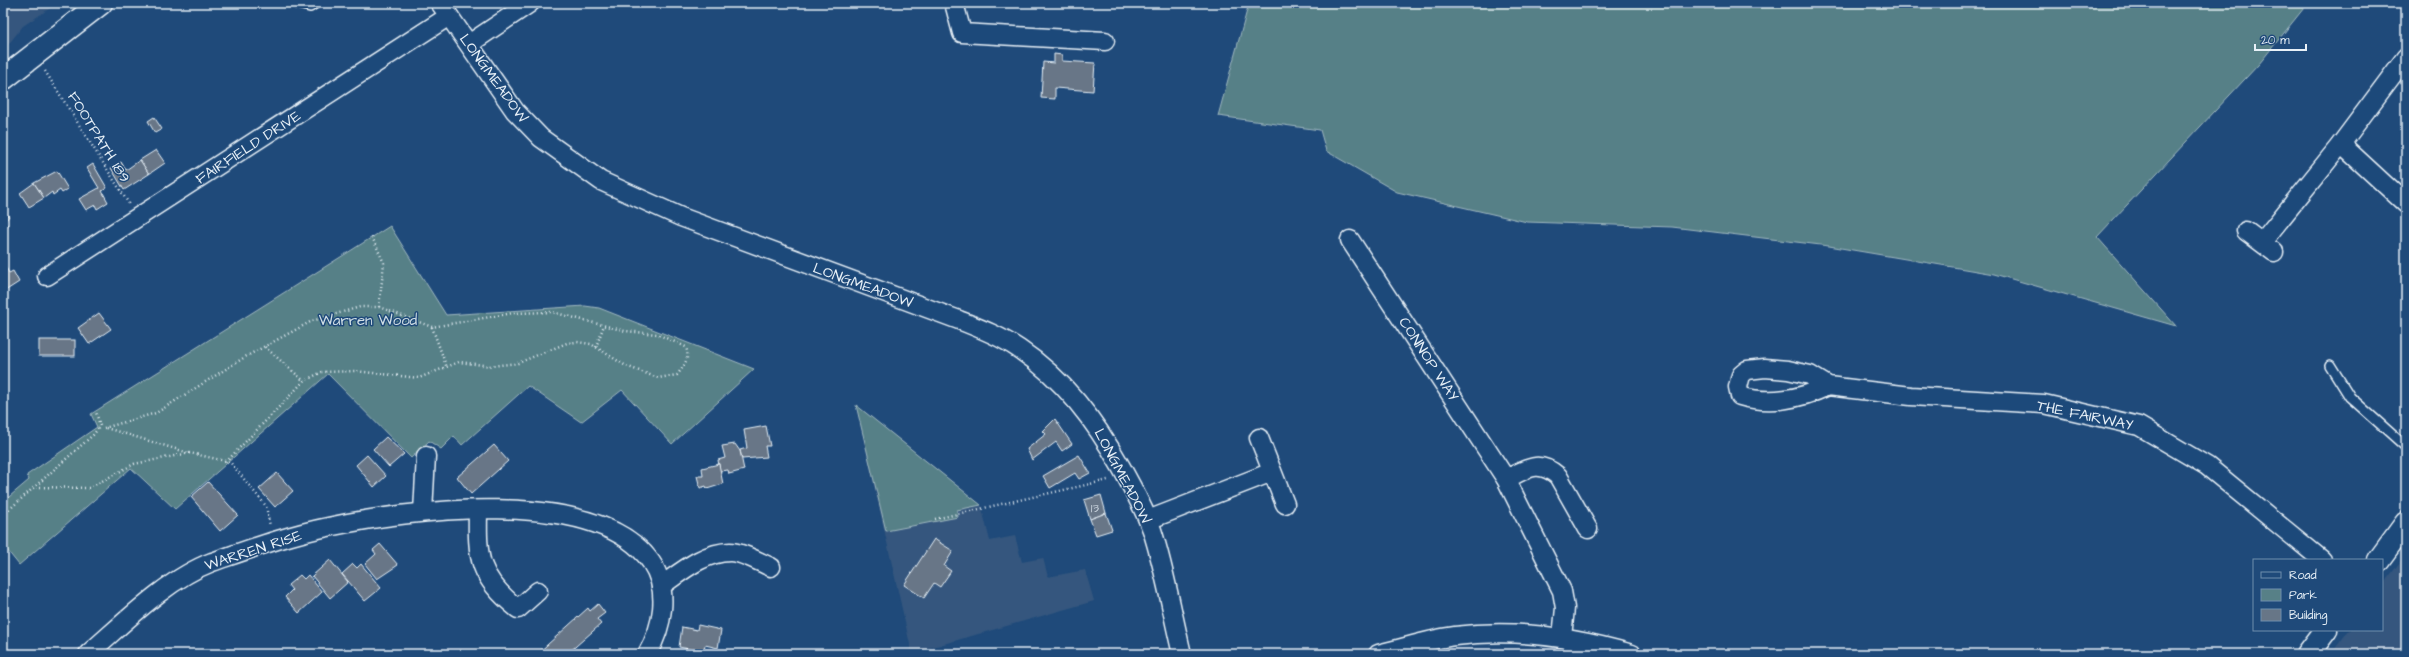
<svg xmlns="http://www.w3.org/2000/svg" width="2409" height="657" font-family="'Architects Daughter',sans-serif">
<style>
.built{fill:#35577e}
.green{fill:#578087;stroke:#a0b8c0}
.building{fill:#677687;stroke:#e8f1f8}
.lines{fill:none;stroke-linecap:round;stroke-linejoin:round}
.service-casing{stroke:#e8f1f8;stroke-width:12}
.minor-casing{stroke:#e8f1f8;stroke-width:21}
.secondary-casing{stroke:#e8f1f8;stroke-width:25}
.primary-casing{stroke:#e8f1f8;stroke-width:25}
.path{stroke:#e8f1f8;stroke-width:2.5;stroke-dasharray:1 3;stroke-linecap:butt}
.service{stroke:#1f4a7a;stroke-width:9}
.minor{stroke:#1f4a7a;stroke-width:18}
.secondary{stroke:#1f4a7a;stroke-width:22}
.primary{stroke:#1f4a7a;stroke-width:22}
.labels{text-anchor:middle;stroke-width:3;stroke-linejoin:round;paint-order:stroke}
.number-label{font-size:13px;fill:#c8d2dc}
.street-label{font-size:15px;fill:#e8f1f8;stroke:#1f4a7a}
.park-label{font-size:15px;fill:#d2e0e7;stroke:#1f4a7a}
</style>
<rect width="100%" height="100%" fill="#1f4a7a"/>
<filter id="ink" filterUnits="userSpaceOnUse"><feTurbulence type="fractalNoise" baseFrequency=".025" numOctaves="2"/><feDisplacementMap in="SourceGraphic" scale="8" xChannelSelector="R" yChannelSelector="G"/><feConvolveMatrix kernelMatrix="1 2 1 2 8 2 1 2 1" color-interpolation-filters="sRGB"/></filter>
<g filter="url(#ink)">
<g class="built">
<polygon points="3,3 58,3 23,26 3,51"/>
<polygon points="856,405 981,505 990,541 1015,536 1022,562 1043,558 1048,577 1085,570 1094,601 912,653"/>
<polygon points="2406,554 2406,654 2331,654 2349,630 2382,630 2382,586"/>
</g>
<g class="green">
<polygon points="1249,3 2308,3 2259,64 2097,237 2176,326 1994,274 1829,246 1672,227 1527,222 1397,192 1326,151 1320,130 1218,116"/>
<polygon points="390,226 446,315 585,306 599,308 754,369 672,444 622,390 581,422 528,386 462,445 454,436 441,449 429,441 411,458 328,374 175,509 131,468 19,565 3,545 3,502 29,480 27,475 97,427 91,414"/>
<polygon points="856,405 981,505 957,510 958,517 886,531"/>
</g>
<g class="building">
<polygon points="1054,54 1062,55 1062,61 1095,63 1093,91 1055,88 1055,99 1041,98 1043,62 1054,63"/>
<polygon points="154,117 162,129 155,133 148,121"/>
<polygon points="156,150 165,163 149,174 140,160"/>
<polygon points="140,160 149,174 124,190 111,168 121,162 126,170"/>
<polygon points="93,164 107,188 102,191 108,202 97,209 95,205 86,210 79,199 99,188 87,168"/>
<polygon points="57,171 68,189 62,193 60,190 53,195 52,192 44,198 34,183"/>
<polygon points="34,183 44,198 29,207 20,193"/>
<polygon points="3,213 9,216 4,223 8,225 3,235"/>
<polygon points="4,264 9,273 13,271 19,282 5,291"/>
<polygon points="99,313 111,329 89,344 78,328"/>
<rect x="39" y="340" width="36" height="16"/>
<polygon points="1055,419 1072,444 1062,451 1056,442 1032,460 1027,449 1046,434 1043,431"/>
<polygon points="766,426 770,446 765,446 767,457 742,459 740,450 747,448 744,430"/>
<polygon points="386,437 404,454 389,467 373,449"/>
<polygon points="735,444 740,451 744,470 729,474 728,470 720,471 718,460 725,458 722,446"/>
<polygon points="494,445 508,461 471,494 457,477"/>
<polygon points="367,455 386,476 374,487 356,465"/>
<polygon points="1079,455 1090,473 1079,479 1075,473 1050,488 1043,476"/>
<polygon points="719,464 723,484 707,489 706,486 700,488 697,476 703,476 702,468"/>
<polygon points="277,473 293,491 275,507 259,489"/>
<polygon points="208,482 238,515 220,531 191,497"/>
<polygon points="1101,495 1106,513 1090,519 1084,500"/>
<polygon points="1106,513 1112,530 1096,535 1090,519"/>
<polygon points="934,539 953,551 944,566 951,571 940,587 934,583 924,598 904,585"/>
<polygon points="380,544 398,565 377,579 365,564 376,554 373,550"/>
<polygon points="330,560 348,582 330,598 312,576"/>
<polygon points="353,564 357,568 361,564 381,588 365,601 342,574"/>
<polygon points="300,575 304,579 308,575 322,592 299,613 285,597 292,590 288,585"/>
<polygon points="598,604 605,613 597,619 601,624 567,654 537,654 588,608 590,611"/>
<polygon points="698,625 721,630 718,648 705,645 704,652 679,647 682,627 697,630"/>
</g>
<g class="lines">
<defs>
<g id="service">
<polyline points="294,3 310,7 316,3"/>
<polyline points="2330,365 2350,397 2406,447"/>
</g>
<g id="minor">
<path d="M 440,3 L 515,111 L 541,138 L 601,181 L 681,217 L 959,320 C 979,328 1000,336 1019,349 C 1064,379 1095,421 1121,467 C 1132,487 1144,508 1152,530 C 1165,570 1172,613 1182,654"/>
<polyline points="954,3 962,33 1105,41"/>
<polyline points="469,44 530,3"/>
<polyline points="2406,57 2341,144 2406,204"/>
<polyline points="2246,231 2274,252"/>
<polyline points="1350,240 1506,479 1562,591 1565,608 1562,637"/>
<polyline points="2262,242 2341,144"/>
<polyline points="47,276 449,16"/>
<path d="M 1828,386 C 1801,399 1769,405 1740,396 L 1738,387 L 1741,375 L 1747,370 L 1765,368 L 1788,370 L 1810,375 L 1828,386 L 1911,396 L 2044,404 L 2139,426 L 2207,466 L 2322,560"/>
<polyline points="1259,438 1285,504"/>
<path d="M 1506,479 C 1527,469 1538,459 1558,476 L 1588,529"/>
<path d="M 478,510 C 477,558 478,577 518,609 L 538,591"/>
<polyline points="423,512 426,456"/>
<polyline points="1148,520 1272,472"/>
<path d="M 661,586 C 681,572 704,552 730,552 C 742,552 759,562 771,567"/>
<path d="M 88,654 C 124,623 167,579 212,562 C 250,549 288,535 328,527 C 407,510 597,485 651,562 C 670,590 663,627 647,654"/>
<path d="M 1378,654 C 1404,648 1430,639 1455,636 C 1516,628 1574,637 1632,654"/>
</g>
<g id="secondary">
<polyline points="2379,560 2406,523"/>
<polyline points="2308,654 2326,630"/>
</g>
<polyline id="primary" points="3,79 101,3"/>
</defs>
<use href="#service" class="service-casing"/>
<use href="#minor" class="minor-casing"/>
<use href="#secondary" class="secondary-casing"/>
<use href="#primary" class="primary-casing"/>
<g class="path">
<polyline points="45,71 129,204"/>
<polyline points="372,237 384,263 379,307"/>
<polyline points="432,327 447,368"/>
<polyline points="265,347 304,381"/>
<polyline points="596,347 604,325"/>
<path d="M 104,428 L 156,413 L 245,357 L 312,321 L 360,307 L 379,307 L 432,327 L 513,313 L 552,312 L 625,331 L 657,334 L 686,347 C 690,359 684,366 677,375 L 658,378 L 626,366 L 591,344 L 577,342 L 567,343 L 518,363 L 491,366 L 459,362 L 419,378 L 355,371 L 322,372 L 304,381 L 226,462"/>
<polyline points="106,428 189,453"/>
<polyline points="36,487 89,488 134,464 190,453 230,462 266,506 270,526"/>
<polyline points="3,515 93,435 100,426 96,412"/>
<polyline points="935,519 1108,480"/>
</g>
<use href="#service" class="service"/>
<use href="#minor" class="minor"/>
<use href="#secondary" class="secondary"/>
<use href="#primary" class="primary"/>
</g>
</g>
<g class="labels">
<g class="number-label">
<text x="1095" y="512">13</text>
</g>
<g class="street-label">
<text transform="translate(494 78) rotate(54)" y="5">LONGMEADOW</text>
<text transform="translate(99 137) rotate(58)" y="5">FOOTPATH 189</text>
<text transform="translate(248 147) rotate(-33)" y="5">FAIRFIELD DRIVE</text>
<text transform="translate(863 285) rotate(20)" y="5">LONGMEADOW</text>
<text transform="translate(1429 359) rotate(57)" y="5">CONNOP WAY</text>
<text transform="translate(2085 415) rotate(12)" y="5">THE FAIRWAY</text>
<text transform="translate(1123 476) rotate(62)" y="5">LONGMEADOW</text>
<text transform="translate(253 550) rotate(-18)" y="5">WARREN RISE</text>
</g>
<g class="park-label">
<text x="368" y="325">Warren Wood</text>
</g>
</g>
<rect width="2409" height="657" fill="none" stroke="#1f4a7a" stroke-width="16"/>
<rect x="8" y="8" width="2393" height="641" fill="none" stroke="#e8f1f8" stroke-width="1.5" filter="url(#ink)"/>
<rect x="2253" y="559" width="130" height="72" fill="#1f4a7a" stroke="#6f8dac"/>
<rect x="2261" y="572" width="20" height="6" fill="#1f4a7a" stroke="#6f8dac"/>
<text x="2289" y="579" font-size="12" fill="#e8f1f8">Road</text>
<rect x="2261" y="589" width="20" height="12" fill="#578087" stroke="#6f8dac"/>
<text x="2289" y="599" font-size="12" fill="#e8f1f8">Park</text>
<rect x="2261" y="609" width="20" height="12" fill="#677687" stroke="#6f8dac"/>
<text x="2289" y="619" font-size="12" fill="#e8f1f8">Building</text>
<path d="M2255 44v6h51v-6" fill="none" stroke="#e8f1f8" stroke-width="2"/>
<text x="2261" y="44" font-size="12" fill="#e8f1f8" stroke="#1f4a7a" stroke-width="3" paint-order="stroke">20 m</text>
</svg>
